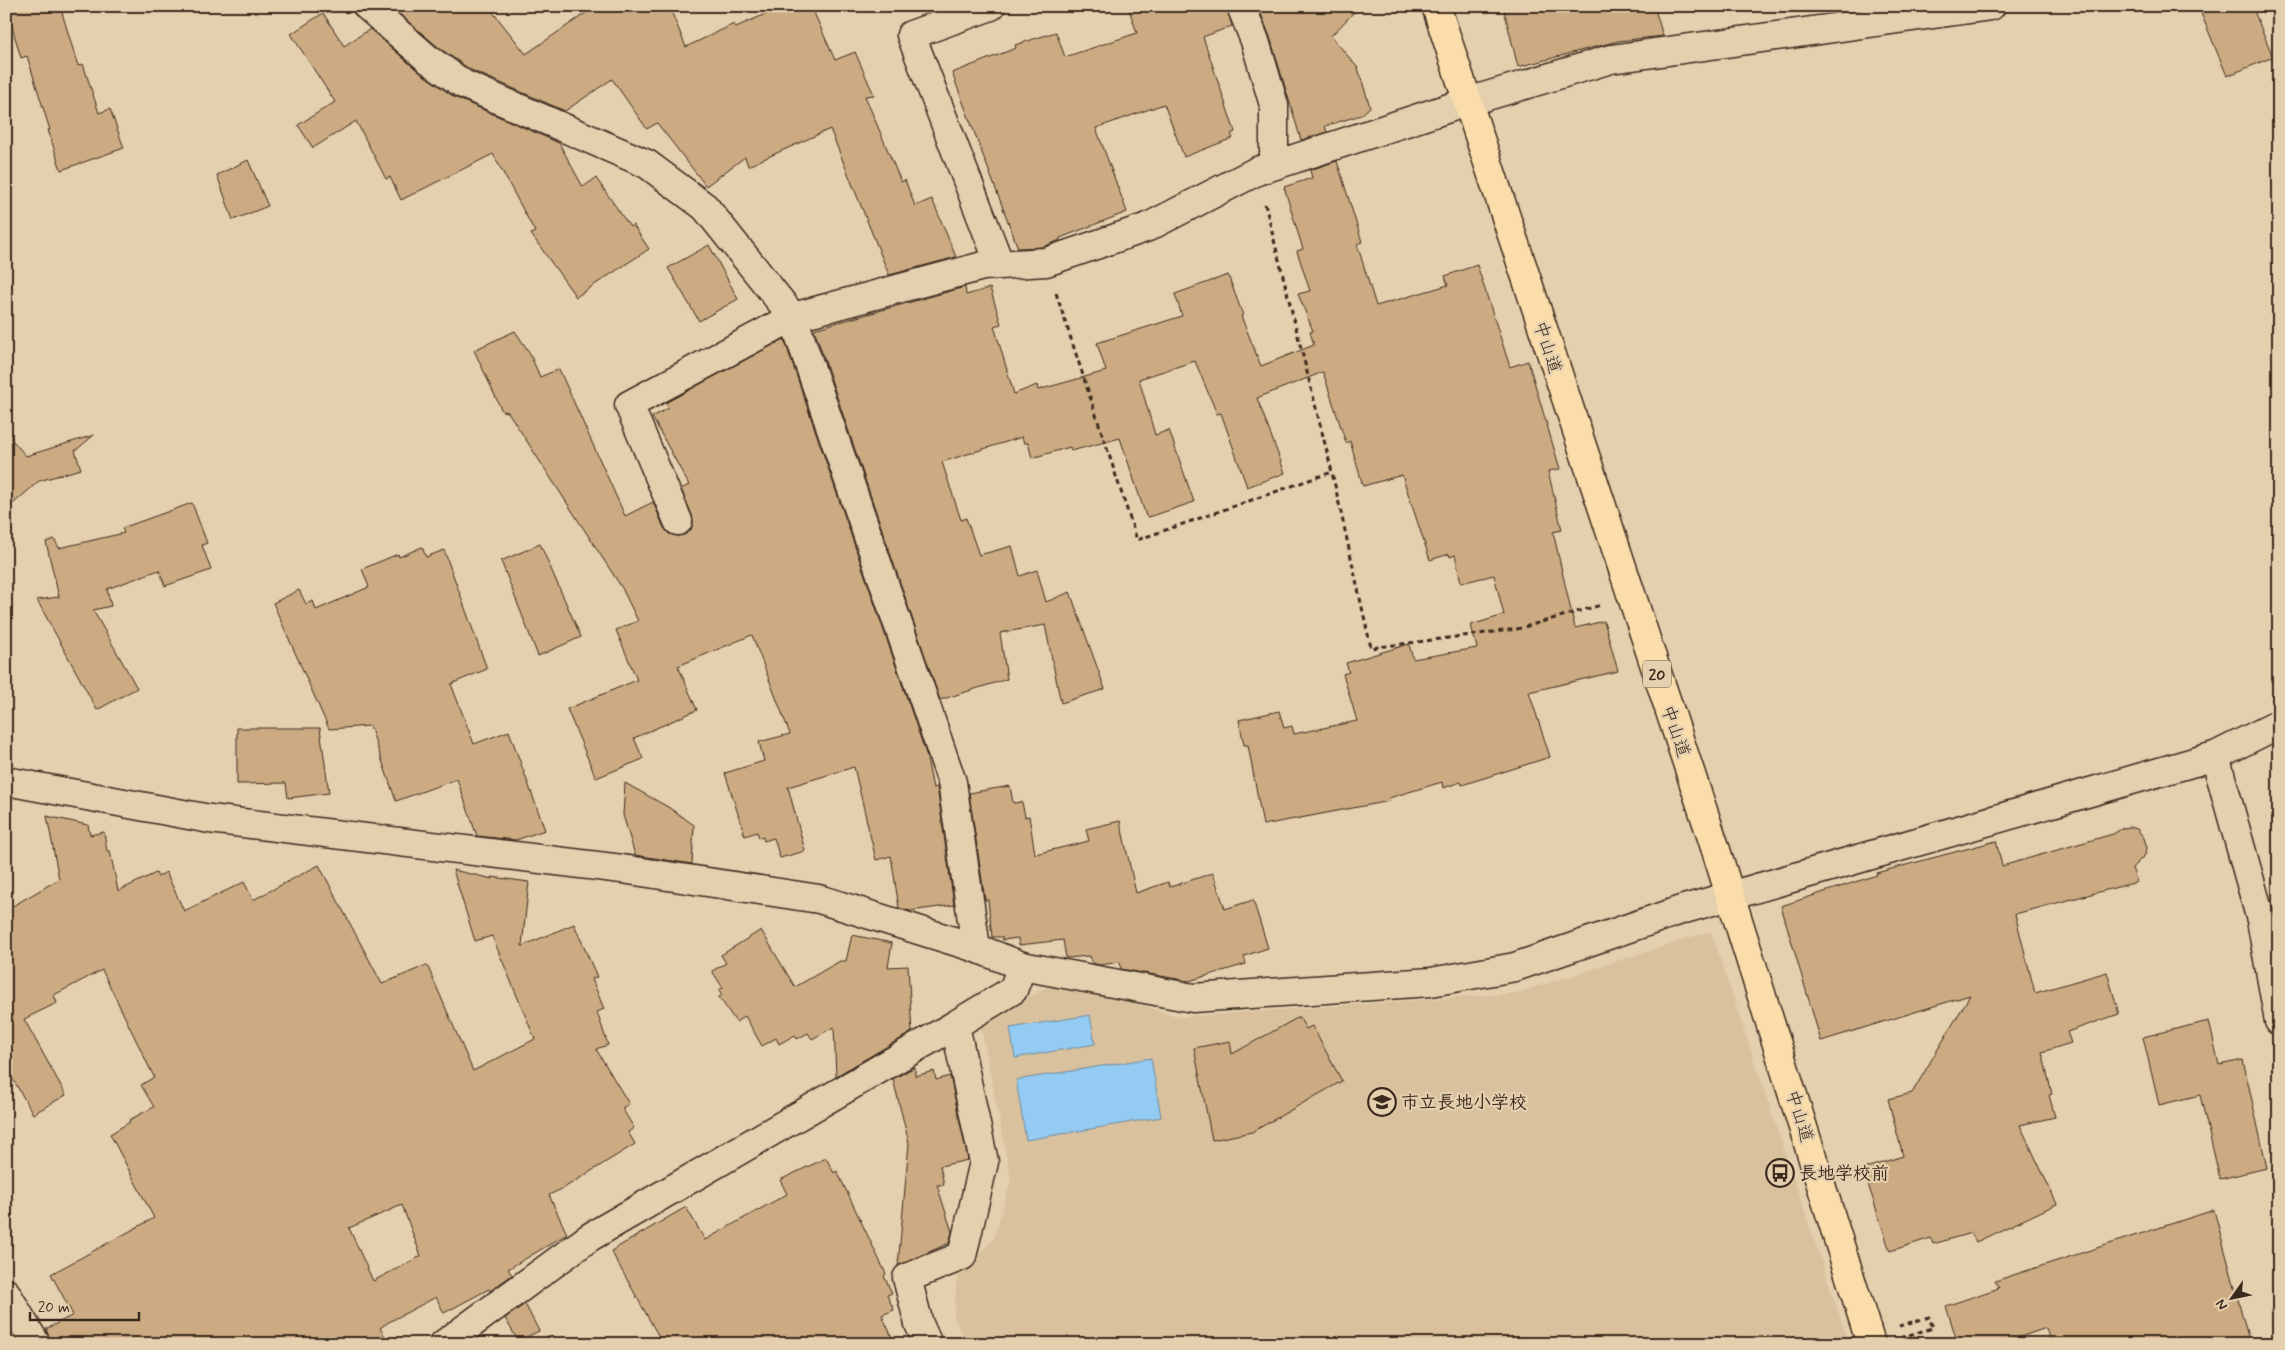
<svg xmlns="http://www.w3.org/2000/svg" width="2285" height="1350" font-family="Mynerve,'Klee One',sans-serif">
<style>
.built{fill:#dac19e}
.water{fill:#93cbf2;stroke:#708b9d}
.building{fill:#cdab82;stroke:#3b2a1e;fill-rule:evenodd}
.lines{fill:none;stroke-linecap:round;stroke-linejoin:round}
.minor-casing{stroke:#3b2a1e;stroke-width:31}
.highway-casing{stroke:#3b2a1e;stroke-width:31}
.path{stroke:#3b2a1e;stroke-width:3;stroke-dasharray:5 4;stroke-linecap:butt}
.minor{stroke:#e4cfae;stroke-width:28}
.highway{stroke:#faddab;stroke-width:28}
.labels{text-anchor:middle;stroke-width:4.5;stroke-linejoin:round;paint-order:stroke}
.shield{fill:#e4cfae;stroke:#6e5c49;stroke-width:1}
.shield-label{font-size:16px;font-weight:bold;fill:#3b2a1e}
.street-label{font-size:18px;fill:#3b2a1e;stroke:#e4cfae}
.poi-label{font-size:18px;font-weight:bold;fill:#3b2a1e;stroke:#e4cfae;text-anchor:start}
</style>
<rect width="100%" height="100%" fill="#e4cfae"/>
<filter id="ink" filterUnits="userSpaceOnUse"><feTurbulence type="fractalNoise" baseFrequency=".02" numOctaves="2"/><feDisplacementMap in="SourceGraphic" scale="10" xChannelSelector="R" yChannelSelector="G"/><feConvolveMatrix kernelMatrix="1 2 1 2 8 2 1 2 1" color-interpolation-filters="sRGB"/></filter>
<g filter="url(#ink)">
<polygon class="built" points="1711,931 1849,1344 966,1344 954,1317 957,1276 994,1239 1011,1179 981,1026 1058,980 1180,1017 1517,993"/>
<g class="water">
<polygon points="1090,1015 1095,1044 1015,1058 1010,1028"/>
<polygon points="1151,1058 1161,1117 1026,1140 1016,1080"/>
</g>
<g class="building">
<polygon points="6,6 60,6 78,66 83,64 99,113 110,109 124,148 61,170 48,130 50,130 27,56 21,58"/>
<polygon points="405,6 488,6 526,54 596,6 669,6 686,47 734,24 736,27 784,6 811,6 835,60 855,52 874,95 865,96 901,182 905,180 915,206 932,199 956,257 889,275 830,129 748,166 745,157 706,186 657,123 647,129 612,79 565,111 471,70 438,47 397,12"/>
<polygon points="1128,6 1226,6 1232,26 1203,37 1235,132 1231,134 1233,138 1184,157 1164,104 1096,128 1127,212 1060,238 1060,240 1043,247 1018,248 952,73 1016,48 1015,45 1056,32 1065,57 1137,33"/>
<polygon points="1258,6 1360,6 1331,36 1358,68 1370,107 1361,115 1325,126 1327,132 1301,140 1270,37"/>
<polygon points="1503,6 1654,6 1663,36 1618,41 1518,67"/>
<polygon points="2198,6 2252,6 2273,57 2227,76"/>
<polygon points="323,13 344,46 370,29 418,71 454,97 559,143 583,187 596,178 630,227 633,225 649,249 576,297 531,234 535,232 493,154 401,200 390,177 386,179 356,121 313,148 298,125 335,102 291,34"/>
<polygon points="248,160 268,206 233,220 217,175"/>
<polygon points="1337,161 1362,242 1357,244 1376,306 1448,285 1445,276 1477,265 1510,367 1528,361 1560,469 1548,471 1562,530 1553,532 1575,628 1604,621 1618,671 1529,692 1550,757 1462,785 1461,782 1443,788 1442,782 1389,798 1390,801 1263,825 1248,745 1244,745 1239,720 1279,711 1284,728 1292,726 1294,734 1357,721 1343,674 1349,672 1346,663 1409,644 1413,659 1477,648 1471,625 1504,615 1494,575 1461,583 1455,555 1450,557 1449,554 1430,560 1402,475 1363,486 1350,441 1346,443 1323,372 1257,398 1285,473 1247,487 1221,413 1217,414 1195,361 1139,379 1155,435 1169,430 1194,502 1149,517 1146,516 1120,438 1071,451 1070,447 1032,458 1028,443 1024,443 1022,437 942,462 961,520 966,518 979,555 1012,546 1020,576 1037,570 1046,602 1070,592 1105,689 1061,703 1045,625 1000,633 1007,679 940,700 814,329 965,287 966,295 990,288 1001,324 994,326 1014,394 1037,385 1038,390 1106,371 1097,343 1182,316 1175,294 1228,275 1243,315 1241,316 1261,366 1314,345 1310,332 1313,331 1298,294 1310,291 1297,251 1303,249 1284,187 1312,178 1310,170"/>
<polygon points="709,245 738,299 699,321 668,268"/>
<polygon points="515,331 529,352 540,377 559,369 625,516 653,502 664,528 669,534 677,536 684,535 691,530 693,523 692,515 681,489 689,485 652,417 669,408 665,403 784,339 926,754 933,788 937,787 954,905 910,911 899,908 891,856 876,860 854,767 788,787 805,851 780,858 774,838 764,841 763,837 759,838 757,832 745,836 725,773 764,761 759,742 790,734 752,635 678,666 697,710 634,738 643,759 596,778 567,709 637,680 616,630 638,621 622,588 508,412 502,411 474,350"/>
<polygon points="6,433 26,456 94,435 75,451 81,469 39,481 6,510"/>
<polygon points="192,503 207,543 202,545 211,570 165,586 159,570 107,589 111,606 93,610 137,688 97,710 37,600 59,597 46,542 54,539 59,548 124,533 122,528"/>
<polygon points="540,544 581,637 538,656 501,561"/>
<polygon points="422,547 426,557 444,550 487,669 451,684 474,744 509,731 545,830 516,840 477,836 457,779 396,801 370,726 329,729 273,603 299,590 306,604 313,601 316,610 369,587 362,569 398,554 399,557"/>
<polygon points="237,728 320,728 329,793 288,798 286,783 237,784"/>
<polygon points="625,783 668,807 694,825 692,864 635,855 623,815"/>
<polygon points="1010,786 1013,803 1022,802 1025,817 1029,816 1035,854 1089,841 1086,829 1120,821 1136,893 1168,882 1170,887 1213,873 1225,909 1253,900 1268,948 1244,956 1246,964 1189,981 1121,969 1120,962 1100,965 1092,963 1090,956 1066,958 1063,940 1019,945 1018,938 1002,940 1003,937 992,937 988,900 985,900 969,793"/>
<path d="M 47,816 L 88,825 L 90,835 L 104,832 L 107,851 L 110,851 L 118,891 L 156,873 L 158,877 L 166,872 L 184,911 L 244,882 L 253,900 L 319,865 L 382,984 L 427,965 L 473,1071 L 535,1039 L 492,936 L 475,941 L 453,870 L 493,879 L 492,877 L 529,882 L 522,946 L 574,924 L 597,977 L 592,979 L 604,1009 L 597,1012 L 608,1045 L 596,1049 L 629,1104 L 622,1108 L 634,1128 L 628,1132 L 635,1144 L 564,1188 L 549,1195 L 567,1234 L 508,1269 L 512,1275 L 490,1291 L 489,1289 L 444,1313 L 436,1297 L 387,1323 L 380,1328 L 389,1344 L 52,1344 L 46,1329 L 73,1315 L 51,1274 L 154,1218 L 110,1134 L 130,1122 L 129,1120 L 154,1107 L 141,1085 L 154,1077 L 102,970 L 54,995 L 57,1003 L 24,1019 L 66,1095 L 33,1114 L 6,1067 L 6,910 L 59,879 ZM 402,1205 L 421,1256 L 373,1281 L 349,1228 Z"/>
<polygon points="2130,827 2137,829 2144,838 2147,848 2145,855 2132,868 2137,882 2015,914 2035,993 2107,972 2119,1014 2067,1032 2071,1043 2042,1052 2052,1094 2049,1095 2055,1117 2020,1125 2057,1204 1976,1242 1971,1233 1933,1244 1931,1238 1890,1251 1863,1169 1903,1156 1888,1099 1912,1093 1970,995 1821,1041 1781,906 1877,875 1876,873 1996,841 2002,866 2113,834 2123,828"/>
<polygon points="761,930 795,987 840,961 846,961 852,935 892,943 888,967 908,966 912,1032 836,1076 834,1027 812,1039 808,1033 797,1039 795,1035 779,1044 776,1038 762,1046 745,1016 736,1022 719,997 722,995 719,990 723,988 712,971 726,963 721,955"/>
<polygon points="1299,1017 1306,1029 1312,1026 1342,1081 1252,1132 1212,1140 1194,1048 1230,1041 1232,1054"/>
<polygon points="2209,1021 2219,1065 2243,1060 2267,1168 2220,1179 2200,1095 2159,1105 2143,1037"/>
<polygon points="915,1067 915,1076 934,1071 936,1080 950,1076 968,1160 940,1166 944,1185 937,1185 952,1232 949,1243 898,1266 909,1143 893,1079"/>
<polygon points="826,1158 834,1173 837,1171 886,1274 884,1276 892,1293 887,1295 894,1310 882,1315 895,1344 663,1344 611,1251 686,1207 705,1240 787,1194 780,1180"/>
<polygon points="2214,1210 2250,1344 2051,1344 2046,1328 2000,1344 1958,1344 1946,1306 1999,1288 1995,1281"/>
<polygon points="525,1304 539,1331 518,1341 505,1318"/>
</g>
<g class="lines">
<defs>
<g id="minor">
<polyline points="367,6 428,59 463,84 647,164 705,207 793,317 952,782 976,948"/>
<polyline points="991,6 911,35 1000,265"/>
<polyline points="1241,6 1255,41 1274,105 1274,165"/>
<polyline points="678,521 629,405 793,317 983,266 1046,262 1148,227 1257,171 1467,102 1611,59 1991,6"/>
<polyline points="2215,756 2261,920 2279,1021"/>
<polyline points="6,781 210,819 622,869 819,899 976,948 1022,966 1193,998 1431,982 1515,967 1681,910 2215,756 2279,724"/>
<polyline points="6,1293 36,1344"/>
<polyline points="444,1344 590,1237 955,1025"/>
<polyline points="928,1344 919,1324 907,1278 962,1256 984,1162 955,1025 1013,990 1022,966"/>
</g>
<polyline id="highway" points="1436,6 1715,847 1871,1344"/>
</defs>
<use href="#minor" class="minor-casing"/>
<use href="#highway" class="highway-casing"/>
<g class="path">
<polyline points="1265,204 1332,472 1371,648 1517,629 1601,605"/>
<polyline points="1056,293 1137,540 1332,472"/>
<polyline points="1899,1326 1929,1317 1933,1328 1902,1337"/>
</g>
<use href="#minor" class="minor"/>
<use href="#highway" class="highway"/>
</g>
</g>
<defs>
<symbol id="school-ring" viewBox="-11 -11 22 22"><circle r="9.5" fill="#e4cfae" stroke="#3b2a1e" stroke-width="1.5"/><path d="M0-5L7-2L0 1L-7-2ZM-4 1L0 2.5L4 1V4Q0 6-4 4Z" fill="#3b2a1e"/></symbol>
<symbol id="bus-ring" viewBox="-11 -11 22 22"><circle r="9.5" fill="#e4cfae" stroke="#3b2a1e" stroke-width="1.5"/><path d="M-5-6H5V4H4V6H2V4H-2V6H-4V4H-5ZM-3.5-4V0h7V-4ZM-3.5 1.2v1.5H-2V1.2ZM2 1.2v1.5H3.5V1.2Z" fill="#3b2a1e"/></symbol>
</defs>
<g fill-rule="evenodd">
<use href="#school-ring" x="1366" y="1086" width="32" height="32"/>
<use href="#bus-ring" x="1764" y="1157" width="32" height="32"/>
</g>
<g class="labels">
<rect class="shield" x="1643" y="660.5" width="28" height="27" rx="4"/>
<g class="shield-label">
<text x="1657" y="680">20</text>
</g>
<g class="street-label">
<text transform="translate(1548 347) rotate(72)" y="6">中山道</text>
<text transform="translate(1676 731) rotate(71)" y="6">中山道</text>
<text transform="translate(1800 1116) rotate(73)" y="6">中山道</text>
</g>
<g class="poi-label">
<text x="1401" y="1108">市立長地小学校</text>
<text x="1799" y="1179">長地学校前</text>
</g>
</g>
<rect width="2285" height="1350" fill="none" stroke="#e4cfae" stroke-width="25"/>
<rect x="12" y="12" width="2260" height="1325" fill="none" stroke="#3b2a1e" stroke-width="2" filter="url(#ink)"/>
<g transform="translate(2232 1298) rotate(237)" stroke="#e4cfae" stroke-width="4" paint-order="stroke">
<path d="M0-4L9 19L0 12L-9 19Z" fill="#3b2a1e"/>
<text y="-8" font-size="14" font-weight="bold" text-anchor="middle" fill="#3b2a1e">N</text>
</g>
<path d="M30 1312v8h109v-8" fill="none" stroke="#3b2a1e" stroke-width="2.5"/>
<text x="38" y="1312" font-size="15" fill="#3b2a1e" stroke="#e4cfae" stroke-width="4" paint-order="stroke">20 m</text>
</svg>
